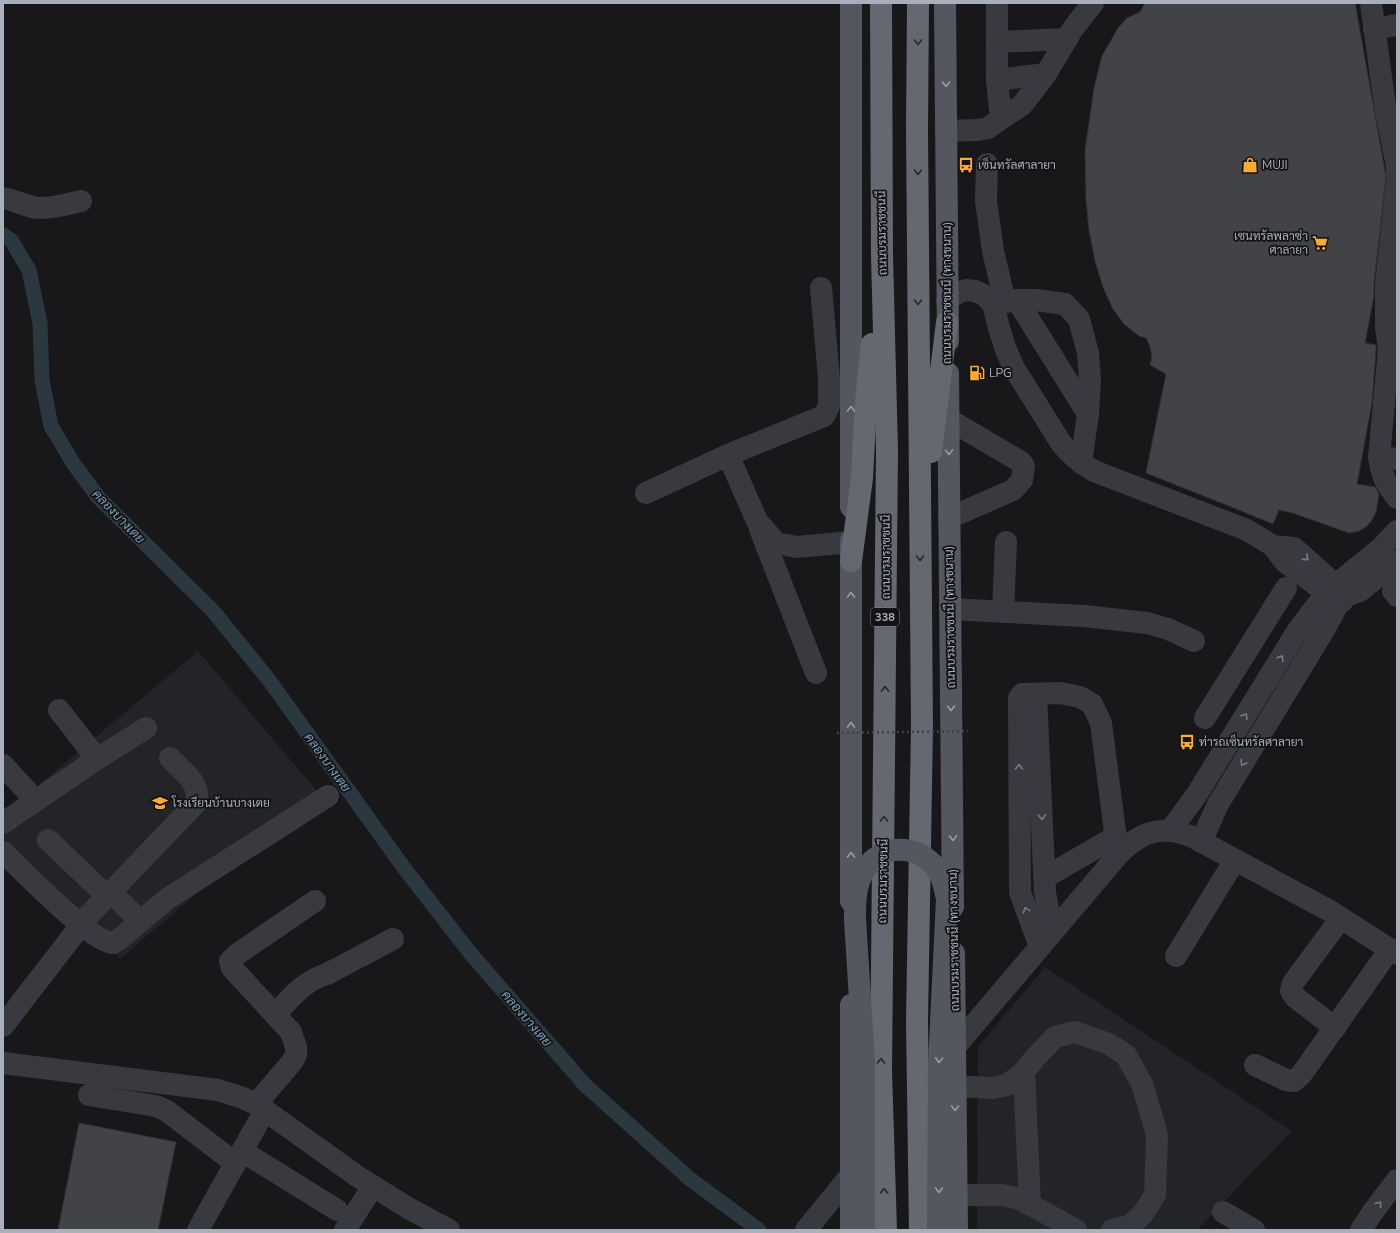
<svg xmlns="http://www.w3.org/2000/svg" width="1400" height="1233" font-family="'Nunito Sans',Sarabun,sans-serif">
<style>
.built{fill:#232427}
.lines{fill:none;stroke-linecap:round;stroke-linejoin:round}
.canal{stroke:#2c3840;stroke-width:15}
.building{fill:#424347;stroke:#313236}
.minor{stroke:#383a40;stroke-width:22}
.major{stroke:#54575f;stroke-width:22}
.highway{stroke:#646871;stroke-width:22}
.path-bridge{stroke:#3e4147;stroke-width:2.5;stroke-dasharray:2 3;stroke-linecap:butt}
.major-bridge{stroke:#54575f;stroke-width:22}
.oneway{stroke:#27282c}
.oneway2{stroke:#989da9}
.oneway3{stroke:#767a84}
.labels{text-anchor:middle;stroke-width:3.5;stroke-linejoin:round;paint-order:stroke}
.shield{fill:#131315;stroke:#7c8089;stroke-width:1}
.shield-label{font-size:11px;font-weight:bold;fill:#a9afbb}
.poi-label{font-size:12px;fill:#a9afbb;stroke:#131315;text-anchor:start}
.street-label{font-size:12px;fill:#a9afbb;stroke:#131315}
.water-label{font-size:13px;font-style:italic;fill:#7da0b9;stroke:#131315}
</style>
<rect width="100%" height="100%" fill="#18181a"/>
<g class="built">
<polygon points="198,651 317,791 120,959 3,845 3,815"/>
<polygon points="1045,967 1292,1131 1197,1230 977,1230 978,1047"/>
</g>
<g class="lines">
<polyline class="canal" points="3,235 11,240 29,270 40,323 42,380 51,426 73,463 98,497 213,611 269,680 404,868 471,954 585,1085 690,1179 759,1230"/>
</g>
<g class="building">
<polygon points="1145,3 1355,3 1386,177 1374,283 1374,295 1365,343 1376,345 1376,349 1372,402 1357,484 1375,487 1379,494 1376,512 1372,520 1366,527 1359,531 1349,533 1293,513 1279,510 1273,524 1239,510 1146,473 1166,374 1150,365 1152,357 1150,346 1146,338 1139,336 1124,324 1113,309 1103,287 1095,261 1089,230 1086,200 1085,151 1094,88 1102,56 1118,28 1127,18 1140,12"/>
<polygon points="79,1123 176,1142 158,1230 58,1230"/>
</g>
<g class="lines">
<g class="minor">
<polyline points="997,3 997,80 1000,109 1005,116 1022,105 1046,74 1072,30 1093,3"/>
<polyline points="1371,3 1385,106 1397,166 1397,173"/>
<polyline points="1374,29 1397,25"/>
<polyline points="997,42 1067,39"/>
<polyline points="997,80 1046,74"/>
<polyline points="946,131 977,130 988,128 1005,116"/>
<polyline points="987,164 986,201 993,251 1005,302"/>
<path d="M 3,198 C 14,200 26,206 37,208 C 52,209 67,204 81,201"/>
<polyline points="1017,300 1088,414"/>
<path d="M 947,301 L 957,293 L 966,290 L 975,291 L 984,295 L 993,304 L 999,328 L 1006,350 L 1014,368 L 1061,443 C 1070,455 1080,463 1094,471 L 1247,530 L 1273,546 L 1285,562 L 1324,591"/>
<polyline points="993,304 1017,300 1036,300 1065,304 1079,319 1088,353 1090,380 1088,414 1081,463"/>
<polyline points="948,419 1021,462 1024,466 1022,480 1013,490 949,518"/>
<polyline points="728,455 824,416 829,406 829,378 821,288"/>
<polyline points="1379,457 1389,349 1386,328 1386,284 1397,181"/>
<path d="M 1397,459 L 1379,457 C 1382,477 1385,482 1397,498"/>
<polyline points="646,493 728,455 757,521 776,543 797,547 851,542"/>
<polyline points="760,529 816,673"/>
<polyline points="1273,546 1294,548 1331,581"/>
<polyline points="1339,582 1381,548 1397,531"/>
<polyline points="1397,584 1394,587 1393,591 1397,596"/>
<polyline points="1346,596 1360,591 1397,561"/>
<polyline points="950,609 1084,616 1147,623 1168,629 1194,641"/>
<polyline points="1003,612 1006,542"/>
<polyline points="1036,694 1045,892 1052,933"/>
<polyline points="59,710 97,759"/>
<polyline points="1205,718 1286,588"/>
<polyline points="3,765 36,801"/>
<polyline points="3,823 97,759 146,728"/>
<path d="M 1170,831 L 1197,794 L 1298,630 L 1324,596 L 1326,588 L 1330,584 L 1336,582 C 1348,585 1349,599 1338,604 L 1330,603 L 1324,596"/>
<polyline points="48,840 107,896"/>
<polyline points="1201,842 1218,804 1324,630 1338,604"/>
<path d="M 3,852 C 22,870 91,942 113,943 L 122,937 L 167,899 L 328,796"/>
<polyline points="1044,878 1115,837"/>
<polyline points="111,892 131,912"/>
<polyline points="1040,947 1020,892 1019,698 1022,694 1060,693 1080,697 1092,704 1101,723 1118,855"/>
<polyline points="1176,956 1235,860"/>
<path d="M 275,1014 C 291,998 305,980 327,974 L 393,939"/>
<path d="M 3,1026 L 88,916 L 195,804 C 204,785 181,770 170,758"/>
<polyline points="1335,1028 1295,997 1291,991 1293,983 1341,918"/>
<path d="M 955,1047 L 1118,855 C 1132,840 1148,829 1170,831 C 1177,831 1185,835 1191,836 L 1330,911 L 1397,954"/>
<polyline points="3,1063 218,1090 243,1098 256,1104 357,1176 408,1208 449,1230"/>
<polyline points="1255,1065 1286,1080 1294,1081 1301,1075 1390,949"/>
<polyline points="1024,1072 1030,1205"/>
<polyline points="955,1086 993,1088 1007,1085 1024,1072 1034,1059 1055,1037 1075,1032 1109,1044 1126,1055 1142,1084 1154,1124 1157,1136 1155,1195 1142,1215 1129,1226 1112,1230"/>
<polyline points="89,1095 156,1106 167,1111 235,1163"/>
<polyline points="256,1104 292,1062 296,1055 296,1047 291,1032 232,968 230,961 236,955 315,901"/>
<polyline points="242,1151 337,1210"/>
<polyline points="956,1195 1002,1195 1020,1199 1076,1230"/>
<polyline points="1223,1212 1254,1230"/>
<polyline points="198,1230 265,1110"/>
<polyline points="345,1230 373,1186"/>
<polyline points="806,1230 851,1175"/>
<polyline points="1361,1230 1372,1213 1397,1180"/>
</g>
<g class="major">
<polyline points="851,3 851,507"/>
<polyline points="945,3 948,341"/>
<polyline points="948,373 953,907"/>
<polyline points="851,541 851,901"/>
<polyline points="954,953 957,1230"/>
<polyline points="851,1230 851,1005"/>
</g>
<g class="highway">
<polyline points="881,3 882,255 887,451 881,1071 886,1230"/>
<polyline points="918,3 917,129 922,726 917,1021 920,1230"/>
<polyline points="931,452 947,322"/>
<polyline points="851,561 862,478 866,401 872,344"/>
</g>
<polyline class="path-bridge" points="837,733 968,731"/>
<path class="major-bridge" d="M 864,1230 L 864,1063 L 855,919 C 855,902 855,885 864,871 C 881,843 917,843 937,869 C 943,877 944,888 947,898 L 939,1065 L 938,1230"/>
</g>
<defs><path id="oneway-chevron" d="M-2-3.5L2.5 0L-2 3.5" fill="none" stroke-width="1.6" stroke-linecap="round" stroke-linejoin="round"/></defs>
<g class="oneway">
<use href="#oneway-chevron" transform="translate(918 42) rotate(90)"/>
<use href="#oneway-chevron" transform="translate(918 172) rotate(90)"/>
<use href="#oneway-chevron" transform="translate(918 302) rotate(90)"/>
<use href="#oneway-chevron" transform="translate(920 558) rotate(89)"/>
<use href="#oneway-chevron" transform="translate(885 689) rotate(-90)"/>
<use href="#oneway-chevron" transform="translate(884 819) rotate(-89)"/>
<use href="#oneway-chevron" transform="translate(881 1061) rotate(-89)"/>
<use href="#oneway-chevron" transform="translate(884 1191) rotate(-92)"/>
</g>
<g class="oneway2">
<use href="#oneway-chevron" transform="translate(946 84) rotate(90)"/>
<use href="#oneway-chevron" transform="translate(851 409) rotate(-90)"/>
<use href="#oneway-chevron" transform="translate(949 452) rotate(89)"/>
<use href="#oneway-chevron" transform="translate(851 595) rotate(-90)"/>
<use href="#oneway-chevron" transform="translate(951 708) rotate(89)"/>
<use href="#oneway-chevron" transform="translate(851 725) rotate(-90)"/>
<use href="#oneway-chevron" transform="translate(953 838) rotate(89)"/>
<use href="#oneway-chevron" transform="translate(851 855) rotate(-90)"/>
<use href="#oneway-chevron" transform="translate(939 1060) rotate(93)"/>
<use href="#oneway-chevron" transform="translate(955 1108) rotate(89)"/>
<use href="#oneway-chevron" transform="translate(939 1190) rotate(90)"/>
</g>
<g class="oneway3">
<use href="#oneway-chevron" transform="translate(1306 558) rotate(41)"/>
<use href="#oneway-chevron" transform="translate(1281 658) rotate(-58)"/>
<use href="#oneway-chevron" transform="translate(1245 716) rotate(-58)"/>
<use href="#oneway-chevron" transform="translate(1243 763) rotate(121)"/>
<use href="#oneway-chevron" transform="translate(1019 767) rotate(-90)"/>
<use href="#oneway-chevron" transform="translate(1042 817) rotate(87)"/>
<use href="#oneway-chevron" transform="translate(1026 910) rotate(-110)"/>
<use href="#oneway-chevron" transform="translate(1379 1204) rotate(-53)"/>
</g>
<defs>
<symbol id="bus-bare" viewBox="-9 -9 18 18"><path d="M-5-6H5V4H4V6H2V4H-2V6H-4V4H-5ZM-3.5-4V0h7V-4ZM-3.5 1.2v1.5H-2V1.2ZM2 1.2v1.5H3.5V1.2Z" fill="#ffac2b" stroke="#131315" stroke-width="2.5" paint-order="stroke"/></symbol>
<symbol id="shop-bare" viewBox="-9 -9 18 18"><path d="M-5-2.5h2.3a2.7 3.5 0 0 1 5.4 0H5L5.5 6h-11ZM-1.5-2.5h3a1.5 2.3 0 0 0-3 0Z" fill="#ffac2b" stroke="#131315" stroke-width="2.5" paint-order="stroke"/></symbol>
<symbol id="supermarket-bare" viewBox="-9 -9 18 18"><path d="M-6-5.5h2.5l.6 2H6L4.5 2H-2.5L-4.4-4H-6ZM-1.5 3.2a1.3 1.3 0 1 0 .1 0ZM3 3.2a1.3 1.3 0 1 0 .1 0Z" fill="#ffac2b" stroke="#131315" stroke-width="2.5" paint-order="stroke"/></symbol>
<symbol id="fuel-bare" viewBox="-9 -9 18 18"><path d="M-5.5-6h7V0h2V4h1.3V-2.5L3-4.5l.8-.8L6-3V5H2.5V1h-1V6h-7ZM-4.2-4.7v3.2H.2V-4.7Z" fill="#ffac2b" stroke="#131315" stroke-width="2.5" paint-order="stroke"/></symbol>
<symbol id="school-bare" viewBox="-9 -9 18 18"><path d="M0-5L7-2L0 1L-7-2ZM-4 1L0 2.5L4 1V4Q0 6-4 4Z" fill="#ffac2b" stroke="#131315" stroke-width="2.5" paint-order="stroke"/></symbol>
</defs>
<g fill-rule="evenodd">
<use href="#bus-bare" x="955" y="154" width="22" height="22"/>
<use href="#shop-bare" x="1239" y="154" width="22" height="22"/>
<use href="#supermarket-bare" x="1309" y="232" width="22" height="22"/>
<use href="#fuel-bare" x="966" y="362" width="22" height="22"/>
<use href="#bus-bare" x="1176" y="731" width="22" height="22"/>
<use href="#school-bare" x="149" y="792" width="22" height="22"/>
</g>
<g class="labels">
<rect class="shield" x="871" y="608" width="28" height="18" rx="3"/>
<g class="shield-label">
<text x="885" y="621">338</text>
</g>
<g class="poi-label">
<text x="978" y="169">เซ็นทรัลศาลายา</text>
<text x="1262" y="169">MUJI</text>
<text x="1308" y="240" text-anchor="end">เซนทรัลพลาซ่า<tspan x="1308" dy="14">ศาลายา</tspan></text>
<text x="989" y="377">LPG</text>
<text x="1199" y="746">ท่ารถเซ็นทรัลศาลายา</text>
<text x="172" y="807">โรงเรียนบ้านบางเตย</text>
</g>
<g class="street-label">
<text transform="translate(882 233) rotate(-91)" y="4">ถนนบรมราชชนนี</text>
<text transform="translate(947 293) rotate(-90)" y="4">ถนนบรมราชชนนี (ทางขนาน)</text>
<text transform="translate(886 557) rotate(-90)" y="4">ถนนบรมราชชนนี</text>
<text transform="translate(950 617) rotate(-91)" y="4">ถนนบรมราชชนนี (ทางขนาน)</text>
<text transform="translate(883 881) rotate(-89)" y="4">ถนนบรมราชชนนี</text>
<text transform="translate(954 940) rotate(-91)" y="4">ถนนบรมราชชนนี (ทางขนาน)</text>
</g>
<g class="water-label">
<text transform="translate(119 516) rotate(46)" y="5">คลองบางเตย</text>
<text transform="translate(328 762) rotate(54)" y="5">คลองบางเตย</text>
<text transform="translate(527 1018) rotate(49)" y="5">คลองบางเตย</text>
</g>
</g>
<rect width="1400" height="1233" fill="none" stroke="#a9afbb" stroke-width="8"/>
</svg>
